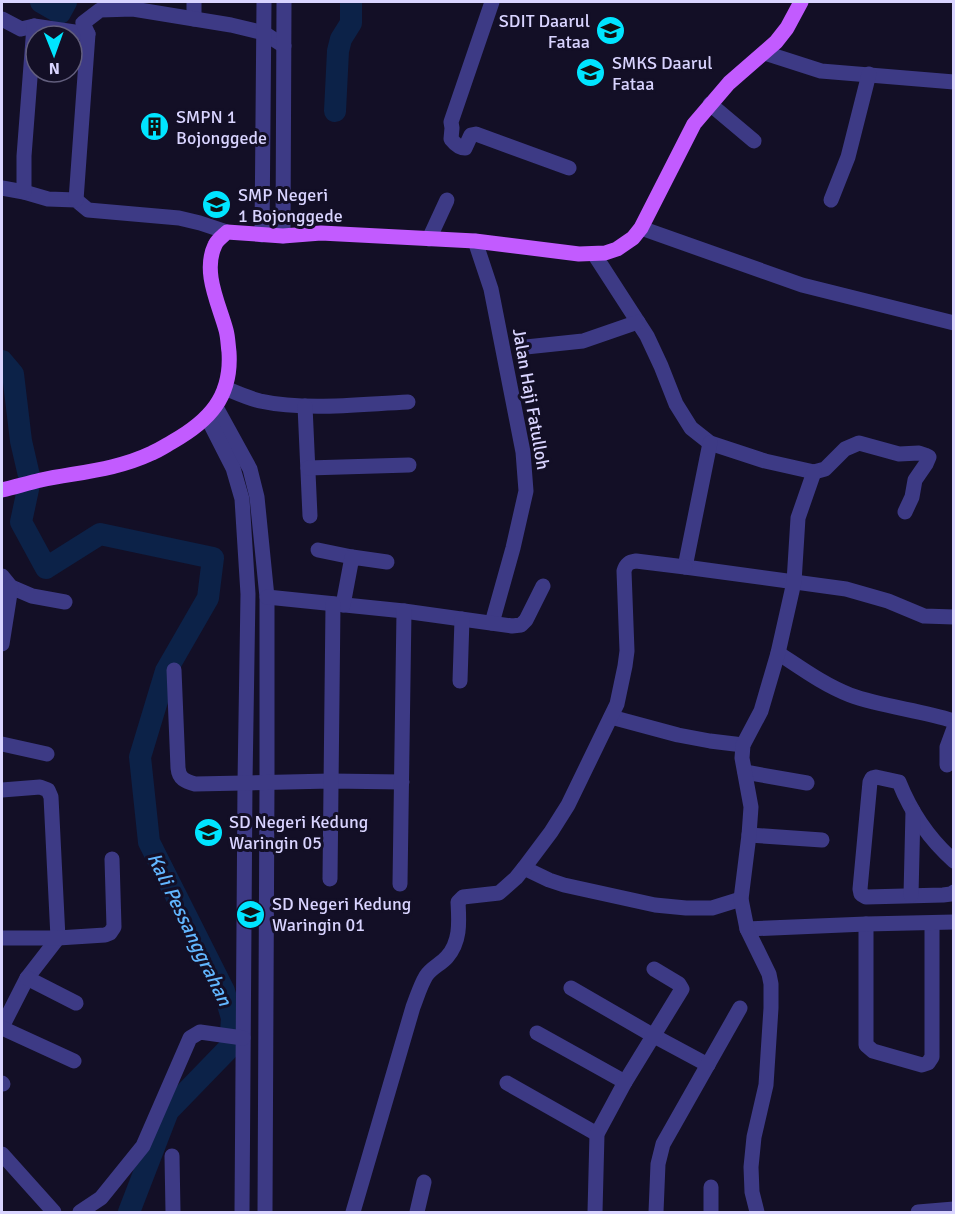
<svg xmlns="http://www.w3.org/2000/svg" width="955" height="1214" font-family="Signika,sans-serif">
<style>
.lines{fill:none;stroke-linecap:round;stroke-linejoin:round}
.river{stroke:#0c2248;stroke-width:22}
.minor{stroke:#3d3a85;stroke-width:15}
.major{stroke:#c25bff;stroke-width:15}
.labels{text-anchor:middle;stroke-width:6;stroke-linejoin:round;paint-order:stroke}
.poi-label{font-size:18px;fill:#d9d4ff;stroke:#130f26;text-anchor:start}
.street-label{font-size:18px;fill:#d9d4ff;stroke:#130f26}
.water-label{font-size:20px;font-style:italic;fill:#62b6ff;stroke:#130f26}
</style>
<rect width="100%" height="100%" fill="#130f26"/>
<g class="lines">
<g class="river">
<polyline points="41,2 60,13 66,2"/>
<polyline points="335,111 338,51 341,39 351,23 351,2"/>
<polyline points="2,361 13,374 21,441 30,480 21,522 46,568 100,534 213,558 208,598 166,671 140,757 149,842 224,991 232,1018 230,1047 168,1111 129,1212"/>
</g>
<g class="minor">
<path d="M 492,2 L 451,122 L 452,128 L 451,139 C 455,144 459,148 465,148 L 471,135 L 476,134 L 569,168"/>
<polyline points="2,19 21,29 34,26 88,34"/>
<polyline points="194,19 194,2"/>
<polyline points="765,53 821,71 954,82"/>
<polyline points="710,104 754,141"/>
<polyline points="2,188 24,192 48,199 76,200 88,210 179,218 200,223 227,232"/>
<polyline points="24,192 24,156 34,26"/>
<polyline points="76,200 88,34 83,23 100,10 133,9 231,25 264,33 284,46"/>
<polyline points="831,200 848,157 869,74"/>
<polyline points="641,228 802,285 954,323"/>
<polyline points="262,235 264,2"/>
<polyline points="283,236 284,2"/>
<polyline points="429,239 447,200"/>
<polyline points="475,241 491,289 523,452 526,491 513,548 492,623"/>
<polyline points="594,254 647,336 661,366 676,404 691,428 710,443 765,461 814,472 825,469 845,449 859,443 899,454 919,453 925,455 929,457 926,464 915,480 912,497 905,512"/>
<polyline points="526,347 583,341 638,322"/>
<path d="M 225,388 C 237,393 248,398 260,401 C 306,411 362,404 408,402"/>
<polyline points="305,406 310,516"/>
<polyline points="216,407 250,469 257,497 267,597 267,781 265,1212"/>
<polyline points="207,417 233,468 242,499 248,594 245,782 242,1212"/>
<polyline points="710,443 685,567 846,589 888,601 924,616 954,617"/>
<polyline points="308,468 409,465"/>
<polyline points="318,550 352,557"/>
<polyline points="2,576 11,587 32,596 65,602"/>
<polyline points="267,597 404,611 512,626 521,625 526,620 543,586"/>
<polyline points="343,605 352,557 387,562"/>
<polyline points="2,644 11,587"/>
<path d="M 778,653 C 801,668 824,685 850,695 C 883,707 920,710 954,721"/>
<path d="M 174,670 L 178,768 C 179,779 185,781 195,784 L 331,781 L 402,782"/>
<polyline points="460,681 462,619"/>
<polyline points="611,717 678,735 710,741 743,745"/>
<polyline points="2,744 47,754"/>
<polyline points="947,765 947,747 954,728"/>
<polyline points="745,772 807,783"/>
<polyline points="2,790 40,787 48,790 51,797 58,938 27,978 2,1027"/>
<polyline points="749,835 822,840"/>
<path d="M 954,861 C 929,839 911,812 899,782 L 876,777 L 872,778 L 870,782 L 860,889 L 861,894 L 866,897 L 943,895 L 951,894 L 954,892"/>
<polyline points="524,868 549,880 564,885 655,905 686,908 712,908 741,899"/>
<polyline points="330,879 333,604"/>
<polyline points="400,884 404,611"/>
<polyline points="911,895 913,811"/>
<polyline points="866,924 866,1045 873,1051 922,1065 928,1063 932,1057 932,923"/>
<polyline points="747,929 866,924 954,922"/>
<polyline points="2,938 58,938 105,935 110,933 114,927 112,859"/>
<polyline points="27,978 76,1003"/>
<polyline points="571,988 654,1036 708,1065"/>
<polyline points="2,1028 74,1061"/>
<polyline points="537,1033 625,1082"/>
<polyline points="2,1083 3,1084"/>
<polyline points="507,1083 597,1134"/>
<polyline points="2,1154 54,1212"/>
<polyline points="172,1156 173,1212"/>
<polyline points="80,1212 101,1198 143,1146 190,1038 200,1032 243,1038"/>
<path d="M 353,1212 L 413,1007 C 417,997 420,986 426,976 C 431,968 441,964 447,957 C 461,941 459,921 458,902 L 463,897 L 499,893 L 516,878 L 524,868 L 551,832 L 568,805 L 617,704 L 625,666 L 627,651 L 624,571 C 626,564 629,562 636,561 L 685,567"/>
<polyline points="417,1212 424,1182"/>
<polyline points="595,1212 597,1134 625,1082 682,989 679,984 654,969"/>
<polyline points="656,1212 658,1164 663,1144 740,1008"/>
<polyline points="711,1212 711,1187"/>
<polyline points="757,1212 752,1192 751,1167 754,1137 766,1085 771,1008 771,984 769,974 747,929 741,899 749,835 751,807 742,758 743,745 761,711 778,653 794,582 798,518 814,472"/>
<polyline points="918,1212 954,1209"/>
</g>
<path class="major" d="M 2,490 C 15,487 28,483 41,480 C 80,472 116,470 152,453 C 159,450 165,446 172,442 C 209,421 232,397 229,352 C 228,345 228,337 226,330 C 219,304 202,272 215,245 C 217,240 223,236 227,232 L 283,236 L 321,233 L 475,241 L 579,254 L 605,253 L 617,249 L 633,238 L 641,228 L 694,124 L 729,83 L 776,42 L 787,28 L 801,2"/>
</g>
<defs>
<symbol id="school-disc" viewBox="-11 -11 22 22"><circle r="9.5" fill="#00e5ff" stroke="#130f26"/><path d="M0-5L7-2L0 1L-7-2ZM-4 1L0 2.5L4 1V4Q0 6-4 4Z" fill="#111"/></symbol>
<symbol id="building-disc" viewBox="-11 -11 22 22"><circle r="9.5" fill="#00e5ff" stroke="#130f26"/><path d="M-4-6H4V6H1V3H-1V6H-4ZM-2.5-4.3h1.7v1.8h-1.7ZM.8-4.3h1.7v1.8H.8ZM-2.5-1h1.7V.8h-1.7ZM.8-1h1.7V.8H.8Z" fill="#111"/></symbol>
</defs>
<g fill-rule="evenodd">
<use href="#school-disc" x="594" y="14" width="33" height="33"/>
<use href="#school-disc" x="574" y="56" width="33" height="33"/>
<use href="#building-disc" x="138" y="110" width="33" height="33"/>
<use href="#school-disc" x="200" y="188" width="33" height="33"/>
<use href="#school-disc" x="192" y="816" width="33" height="33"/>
<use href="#school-disc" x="234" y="898" width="33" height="33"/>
</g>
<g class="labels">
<g class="poi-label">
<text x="590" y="27" text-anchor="end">SDIT Daarul<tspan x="590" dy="21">Fataa</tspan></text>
<text x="612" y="69">SMKS Daarul<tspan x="612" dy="21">Fataa</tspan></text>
<text x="176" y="123">SMPN 1<tspan x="176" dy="21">Bojonggede</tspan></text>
<text x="238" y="201">SMP Negeri<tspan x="238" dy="21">1 Bojonggede</tspan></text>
<text x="229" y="828">SD Negeri Kedung<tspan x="229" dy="21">Waringin 05</tspan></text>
<text x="272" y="910">SD Negeri Kedung<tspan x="272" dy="21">Waringin 01</tspan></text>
</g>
<g class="street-label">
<text transform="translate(531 399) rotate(80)" y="6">Jalan Haji Fatulloh</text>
</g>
<g class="water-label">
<text transform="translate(190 929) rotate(64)" y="7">Kali Pessanggrahan</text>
</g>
</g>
<rect width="955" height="1214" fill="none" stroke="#d9d4ff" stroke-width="6"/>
<g transform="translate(54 54) rotate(179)"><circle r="28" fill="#130f26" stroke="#625e7d" stroke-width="1.5"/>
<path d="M0-4.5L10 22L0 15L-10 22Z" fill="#00e5ff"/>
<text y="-9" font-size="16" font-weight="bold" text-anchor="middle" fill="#d9d4ff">N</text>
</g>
</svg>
